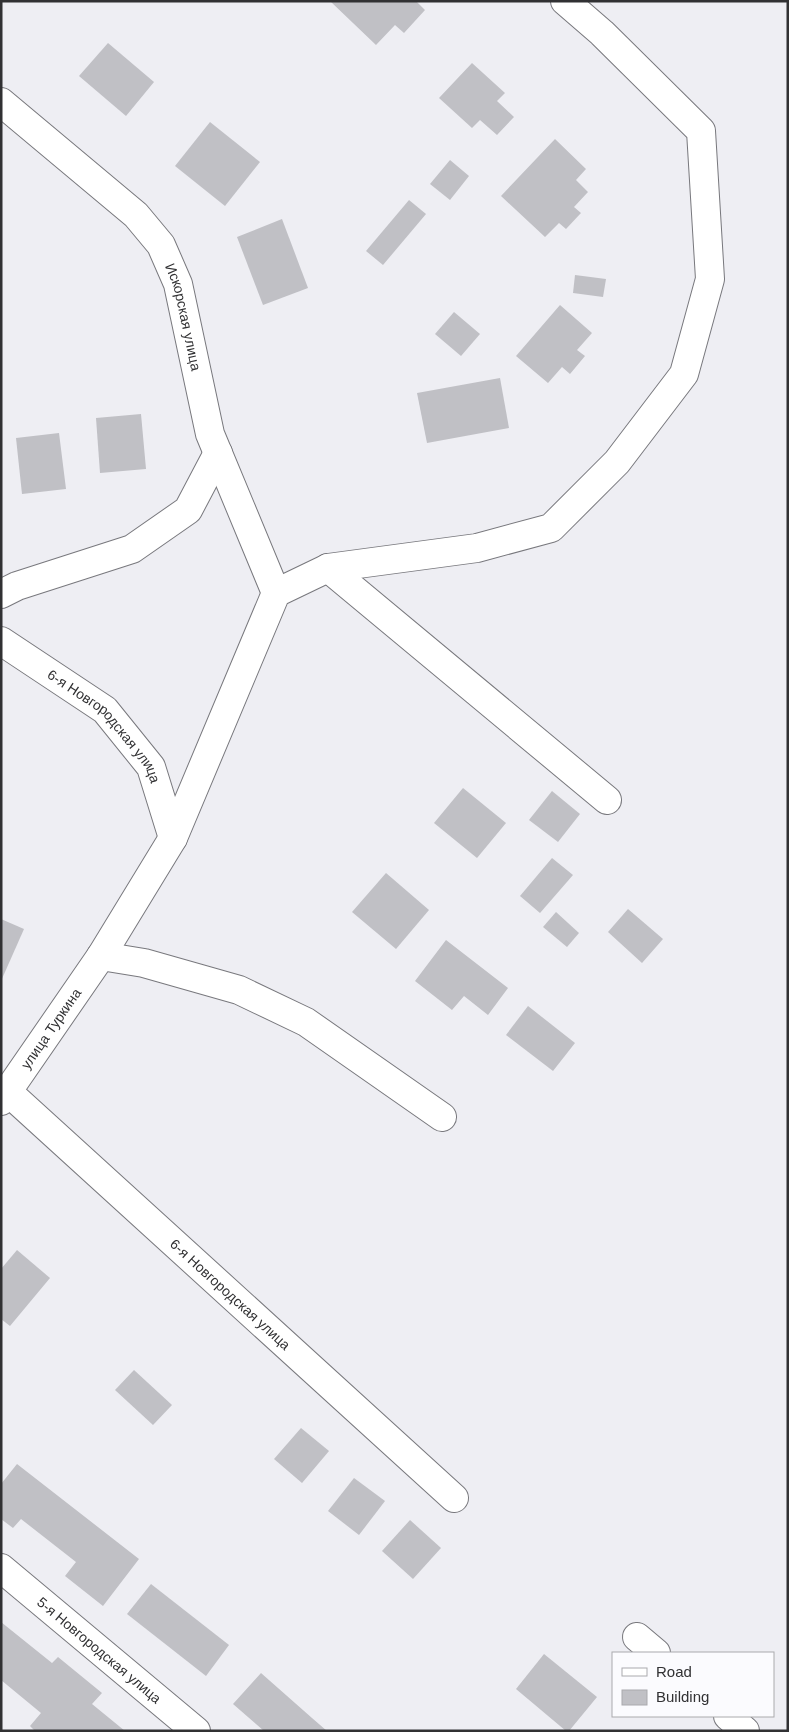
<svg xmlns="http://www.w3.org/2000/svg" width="789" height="1732" font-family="Arial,sans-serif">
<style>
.building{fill:#c0c0c5}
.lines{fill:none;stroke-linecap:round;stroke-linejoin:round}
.minor-casing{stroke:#78787d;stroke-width:30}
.minor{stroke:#fff;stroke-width:28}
.labels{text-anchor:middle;stroke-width:4;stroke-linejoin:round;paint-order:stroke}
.street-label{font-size:14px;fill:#313133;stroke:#fbfbfe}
</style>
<rect width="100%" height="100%" fill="#eeeef3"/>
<g class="building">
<polygon points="330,1 416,1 425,10 404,33 395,25 376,45"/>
<polygon points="108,43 154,82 126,116 79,76"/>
<polygon points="472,63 505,93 497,101 514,117 497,135 480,120 472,128 439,98"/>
<polygon points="210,122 260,162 225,206 175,166"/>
<polygon points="555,139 586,169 576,180 588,192 574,207 581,213 566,229 559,223 545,237 501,196"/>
<polygon points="450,160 469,176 450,200 430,184"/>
<polygon points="409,200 426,214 383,265 366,251"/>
<polygon points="282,219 308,288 263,305 237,237"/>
<polygon points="575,275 606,279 603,297 573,293"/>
<polygon points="560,305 592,333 577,350 585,356 570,374 562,367 548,383 516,356"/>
<polygon points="454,312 480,334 461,356 435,334"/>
<polygon points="500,378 509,428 427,443 417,393"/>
<polygon points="141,414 146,469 100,473 96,418"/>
<polygon points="59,433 66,489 22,494 16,438"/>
<polygon points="463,788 506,823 477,858 434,823"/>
<polygon points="552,791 580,814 558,842 529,820"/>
<polygon points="552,858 573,875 540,913 520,896"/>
<polygon points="386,873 429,910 396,949 352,912"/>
<polygon points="628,909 663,939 642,963 608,932"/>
<polygon points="556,912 579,933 567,947 543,927"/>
<polygon points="1,919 24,929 1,981"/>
<polygon points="446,940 508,988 488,1015 464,996 452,1010 415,981"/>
<polygon points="528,1006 575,1043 553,1071 506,1035"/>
<polygon points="17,1250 50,1278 10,1326 1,1319 1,1269"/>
<polygon points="134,1370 172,1405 153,1425 115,1390"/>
<polygon points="301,1428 329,1451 302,1483 274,1459"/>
<polygon points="17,1464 139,1559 103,1606 65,1576 76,1562 21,1519 13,1528 1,1519 1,1484"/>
<polygon points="354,1478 385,1501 359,1535 328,1511"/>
<polygon points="410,1520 441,1548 413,1579 382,1551"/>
<polygon points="151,1584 229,1645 206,1676 127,1614"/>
<polygon points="1,1622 52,1663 58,1657 102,1693 92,1704 125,1731 35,1731 30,1726 41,1713 1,1680"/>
<polygon points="544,1654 597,1697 569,1731 566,1731 516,1689"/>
<polygon points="261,1673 312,1718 327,1731 264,1731 233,1704"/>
</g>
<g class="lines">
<defs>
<g id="minor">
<path id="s1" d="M 1,102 L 136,215 L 161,245 L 178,284 L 210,434 L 276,593"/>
<polyline points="328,568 607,800"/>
<polyline points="1,594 17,586 132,549 188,510 218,453"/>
<path id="s2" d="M 1,641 L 105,710 L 151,767 L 173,838"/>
<polyline points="101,956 144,963 239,990 306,1022 442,1117"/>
<path id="s3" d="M 7,1091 L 454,1498"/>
<path id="s4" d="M 1,1101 L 101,956 L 173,838 L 276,593 L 328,568 L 477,548 L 551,528 L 617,462 L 684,374 L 710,279 L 701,131 L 602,33 L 565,1"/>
<path id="s5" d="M 1,1568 L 196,1731"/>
<polyline points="637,1637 656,1653"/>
<polyline points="728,1716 745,1731"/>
</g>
</defs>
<use href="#minor" class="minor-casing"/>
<use href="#minor" class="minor"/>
</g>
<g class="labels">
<g class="street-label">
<text dy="5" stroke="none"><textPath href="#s1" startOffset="291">Искорская улица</textPath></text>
<text dy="5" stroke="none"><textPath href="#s2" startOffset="136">6-я Новгородская улица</textPath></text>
<text dy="5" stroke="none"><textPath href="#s4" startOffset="88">улица Туркина</textPath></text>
<text dy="5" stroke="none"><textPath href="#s3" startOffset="302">6-я Новгородская улица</textPath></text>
<text dy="5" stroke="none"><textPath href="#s5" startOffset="128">5-я Новгородская улица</textPath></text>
</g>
</g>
<rect width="789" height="1732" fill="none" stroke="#313133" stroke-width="5"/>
<rect x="612" y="1652" width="162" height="65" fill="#fbfbfe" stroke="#aaaaad"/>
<rect x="622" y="1668" width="25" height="8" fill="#ffffff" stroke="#aaaaad"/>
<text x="656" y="1677" font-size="15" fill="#313133">Road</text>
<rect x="622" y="1690" width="25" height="15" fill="#c0c0c5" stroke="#aaaaad"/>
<text x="656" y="1702" font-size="15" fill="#313133">Building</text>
</svg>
